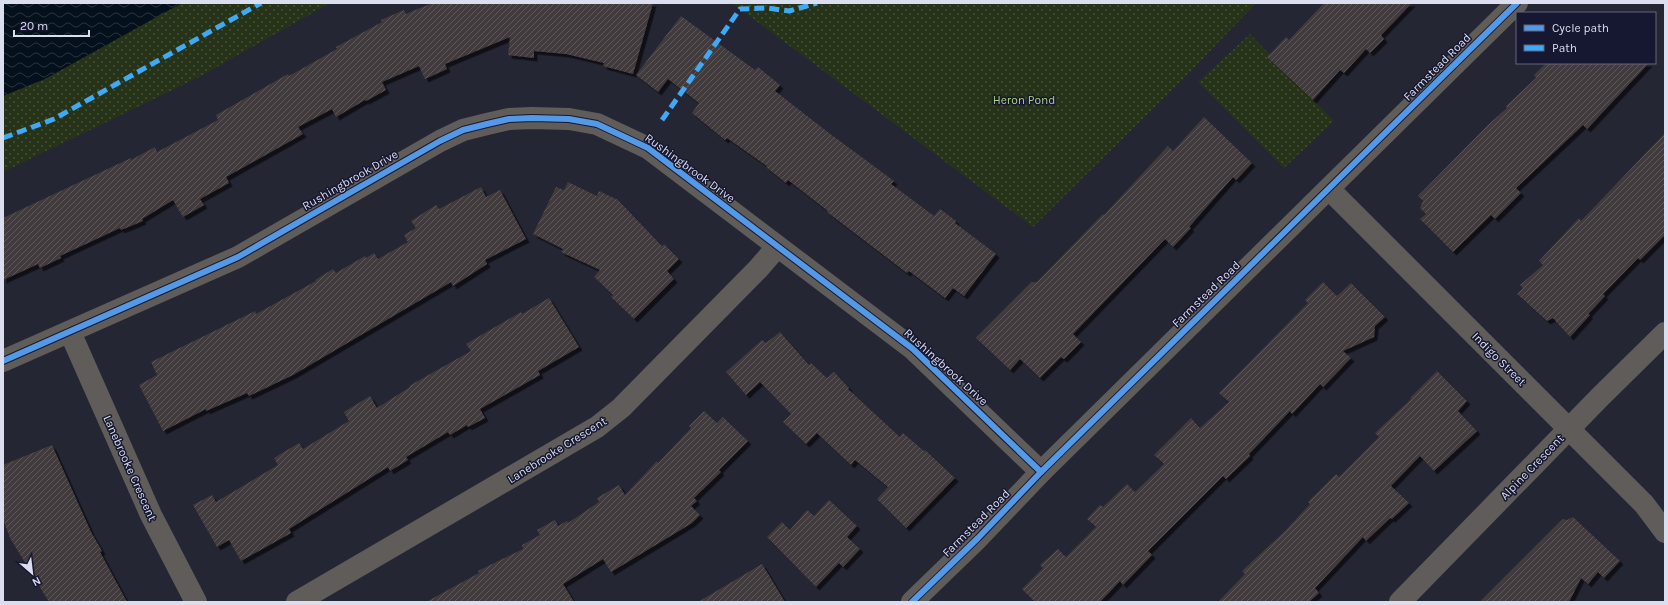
<svg xmlns="http://www.w3.org/2000/svg" width="1668" height="605" font-family="Karla,sans-serif">
<style>
.green{fill:url(#green-dots)}
.water{fill:url(#water-waves)}
.building{fill:url(#building-hatch);filter:url(#shadow)}
.lines{fill:none;stroke-linecap:round;stroke-linejoin:round}
.minor{stroke:#5f5c59;stroke-width:22}
.quiet{stroke:#3fa9f5;stroke-width:5;stroke-dasharray:10 5;stroke-linecap:butt}
.cycleway-casing{stroke:#161730;stroke-width:8}
.cycleway{stroke:#5399e6;stroke-width:6}
.labels{text-anchor:middle;stroke-width:3;stroke-linejoin:round;paint-order:stroke}
.street-label{font-size:12px;fill:#dbdeef;stroke:#161730}
.park-label{font-size:12px;fill:#a9d27f;stroke:#161730}
</style>
<defs>
<pattern id="green-dots" width="8" height="8" patternUnits="userSpaceOnUse"><rect width="8" height="8" fill="#263318"/><path d="M2 2h.1M6 6h.1" fill="none" stroke="#45503a" stroke-width="1.8" stroke-linecap="round"/></pattern>
<pattern id="water-waves" width="16" height="10" patternUnits="userSpaceOnUse"><rect width="16" height="10" fill="#04101c"/><path d="M0 5q4-4 8 0t8 0" fill="none" stroke="#28323d"/></pattern>
<pattern id="building-hatch" width="6" height="6" patternUnits="userSpaceOnUse"><rect width="6" height="6" fill="#433a3c"/><path d="M-1 1l2-2M0 6l6-6M5 7l2-2" fill="none" stroke="#5e5658"/></pattern>
<filter id="shadow"><feDropShadow dx="3.5" dy="3.5" stdDeviation="0" flood-color="#0009"/></filter>
</defs>
<rect width="100%" height="100%" fill="#252634"/>
<g class="green">
<polygon points="3,3 330,3 199,77 3,172"/>
<polygon points="732,3 1256,3 1187,75 1033,227"/>
<polygon points="1250,34 1334,121 1284,168 1198,82"/>
</g>
<polygon class="water" points="3,3 182,3 45,79 3,96"/>
<g class="building">
<polygon points="432,3 653,3 633,74 603,66 604,63 566,54 534,51 534,58 508,55 510,37 445,64 447,69 425,79 419,66 382,82 386,90 366,101 365,100 336,117 332,109 298,127 303,134 226,177 229,183 200,199 204,205 183,217 173,200 142,219 143,221 121,230 120,228 60,256 61,258 40,268 38,264 3,280 3,218 131,158 131,160 155,147 157,152 218,120 216,115 288,74 289,76 337,49 336,47 382,22 381,20 404,10 406,14"/>
<polygon points="1324,3 1412,3 1381,35 1384,39 1370,53 1366,49 1344,73 1340,70 1313,100 1267,57 1286,37 1289,40"/>
<polygon points="681,16 755,70 758,67 780,85 775,91 829,133 894,181 891,184 934,216 940,209 956,221 955,223 996,254 964,296 953,288 945,298 909,271 907,273 827,212 828,211 788,180 786,183 766,167 767,166 727,138 725,140 692,113 699,103 668,79 658,92 636,75"/>
<polygon points="1546,63 1649,63 1587,129 1583,125 1516,188 1521,193 1495,219 1491,215 1453,252 1420,219 1426,214 1420,208 1423,201 1418,196 1489,124 1507,108 1506,106 1536,78 1534,75"/>
<polygon points="1204,117 1252,163 1236,180 1233,177 1189,227 1191,228 1173,247 1165,239 1073,334 1081,342 1064,359 1061,357 1040,378 1020,359 1010,370 976,338 1032,282 1037,282 1103,214 1104,215 1168,146 1173,151"/>
<polygon points="1665,133 1665,235 1640,260 1638,258 1603,294 1605,296 1588,314 1590,315 1570,337 1553,318 1547,321 1517,294 1523,288 1520,285 1543,265 1539,261 1579,218 1581,221"/>
<polygon points="568,182 597,196 599,191 618,200 662,246 664,244 679,259 667,271 674,279 634,319 611,297 613,295 594,277 600,270 561,252 563,249 533,234 556,187 564,190"/>
<polygon points="481,187 486,197 500,190 526,239 485,260 487,264 453,286 451,282 293,375 249,396 247,393 206,411 206,409 163,431 139,385 157,375 151,362 255,311 256,314 316,281 315,280 333,269 336,273 365,256 366,258 374,253 378,259 408,242 404,235 416,228 411,221 436,205 439,209"/>
<polygon points="1323,282 1337,296 1351,283 1385,317 1375,326 1374,337 1343,351 1351,358 1323,387 1320,384 1292,414 1290,411 1249,454 1250,456 1226,479 1223,476 1148,551 1152,555 1123,585 1120,581 1100,602 1035,602 1022,589 1043,568 1040,565 1058,549 1066,557 1096,527 1087,519 1100,505 1103,507 1127,484 1135,492 1164,464 1154,455 1191,418 1200,428 1229,402 1219,393 1308,303 1305,300"/>
<polygon points="549,298 579,347 538,371 540,375 480,409 485,418 468,427 467,425 450,435 448,432 406,457 408,460 390,471 388,467 289,529 291,533 241,561 229,540 217,547 193,505 212,495 216,502 278,465 274,458 299,443 303,449 349,421 344,412 370,396 377,408 410,387 409,386 471,351 466,344 502,323 521,312 522,314"/>
<polygon points="780,332 809,365 811,363 827,378 834,372 849,388 848,389 900,437 903,433 924,451 925,450 955,478 906,528 877,499 888,487 855,460 851,465 817,433 806,444 783,422 791,414 760,382 746,395 726,372 762,340 766,343"/>
<polygon points="1437,371 1467,401 1458,411 1477,431 1434,471 1420,456 1391,486 1409,503 1392,519 1390,518 1366,541 1363,537 1315,588 1319,593 1309,602 1218,602 1245,574 1242,571 1285,531 1310,504 1308,502 1336,474 1339,477 1379,437 1375,433 1411,399 1410,398"/>
<polygon points="704,411 717,423 723,417 748,441 719,470 721,472 694,498 697,501 691,506 700,515 692,523 611,572 603,559 563,584 574,602 426,602 479,573 478,571 523,549 522,545 540,535 537,530 555,520 558,526 567,521 568,523 599,502 597,498 619,485 625,495 657,461 658,463 691,428 689,426"/>
<polygon points="52,445 91,532 102,551 100,552 127,602 49,602 10,538 3,519 3,465"/>
<polygon points="829,500 857,526 847,537 860,549 843,567 839,563 816,587 767,537 782,522 790,530 807,510 814,516"/>
<polygon points="1573,517 1620,561 1604,578 1598,572 1588,584 1581,578 1569,602 1480,602 1563,519 1567,520"/>
<polygon points="762,564 785,602 698,602"/>
</g>
<g class="lines">
<g class="minor">
<polyline points="1329,189 1644,504 1665,532"/>
<polyline points="70,332 151,515 196,602"/>
<polyline points="3,361 238,257 440,141 463,130 487,124 509,119 532,118 569,119 597,124 648,148 913,349 1041,472"/>
<polyline points="297,602 597,427 621,408 758,269 777,247"/>
<polyline points="912,602 978,538 1041,472 1517,3"/>
<polyline points="1400,602 1600,397 1665,333"/>
</g>
<g class="quiet">
<polyline points="662,120 740,9 767,8 789,11 817,3"/>
<polyline points="3,138 54,119 261,3"/>
</g>
<defs>
<g id="cycleway">
<polyline points="3,361 238,257 440,141 463,130 487,124 509,119 532,118 569,119 597,124 648,148 913,349 1041,472"/>
<polyline points="912,602 978,538 1041,472 1517,3"/>
</g>
</defs>
<use href="#cycleway" class="cycleway-casing"/>
<use href="#cycleway" class="cycleway"/>
</g>
<g class="labels">
<g class="street-label">
<text transform="translate(1437 67) rotate(-45)" y="4">Farmstead Road</text>
<text transform="translate(690 168) rotate(36)" y="4">Rushingbrook Drive</text>
<text transform="translate(350 180) rotate(-30)" y="4">Rushingbrook Drive</text>
<text transform="translate(1206 294) rotate(-44)" y="4">Farmstead Road</text>
<text transform="translate(1499 359) rotate(45)" y="4">Indigo Street</text>
<text transform="translate(946 367) rotate(42)" y="4">Rushingbrook Drive</text>
<text transform="translate(557 450) rotate(-32)" y="4">Lanebrooke Crescent</text>
<text transform="translate(1532 467) rotate(-46)" y="4">Alpine Crescent</text>
<text transform="translate(130 468) rotate(66)" y="4">Lanebrooke Crescent</text>
<text transform="translate(976 523) rotate(-45)" y="4">Farmstead Road</text>
</g>
<g class="park-label">
<text x="1024" y="104">Heron Pond</text>
</g>
</g>
<rect width="1668" height="605" fill="none" stroke="#dbdeef" stroke-width="8"/>
<rect x="1516" y="12" width="140" height="52" fill="#161730" stroke="#65677c"/>
<rect x="1524" y="25" width="20" height="6" fill="#5399e6" stroke="#65677c"/>
<text x="1552" y="32" font-size="12" fill="#dbdeef">Cycle path</text>
<rect x="1524" y="45" width="20" height="6" fill="#3fa9f5" stroke="#65677c"/>
<text x="1552" y="52" font-size="12" fill="#dbdeef">Path</text>
<g transform="translate(32 573) rotate(152)" stroke="#161730" stroke-width="3" paint-order="stroke">
<path d="M0-3L7 15L0 10L-7 15Z" fill="#dbdeef"/>
<text y="-6" font-size="11" font-weight="bold" text-anchor="middle" fill="#dbdeef">N</text>
</g>
<path d="M14 30v6h75v-6" fill="none" stroke="#dbdeef" stroke-width="2"/>
<text x="20" y="30" font-size="12" fill="#dbdeef" stroke="#161730" stroke-width="3" paint-order="stroke">20 m</text>
</svg>
